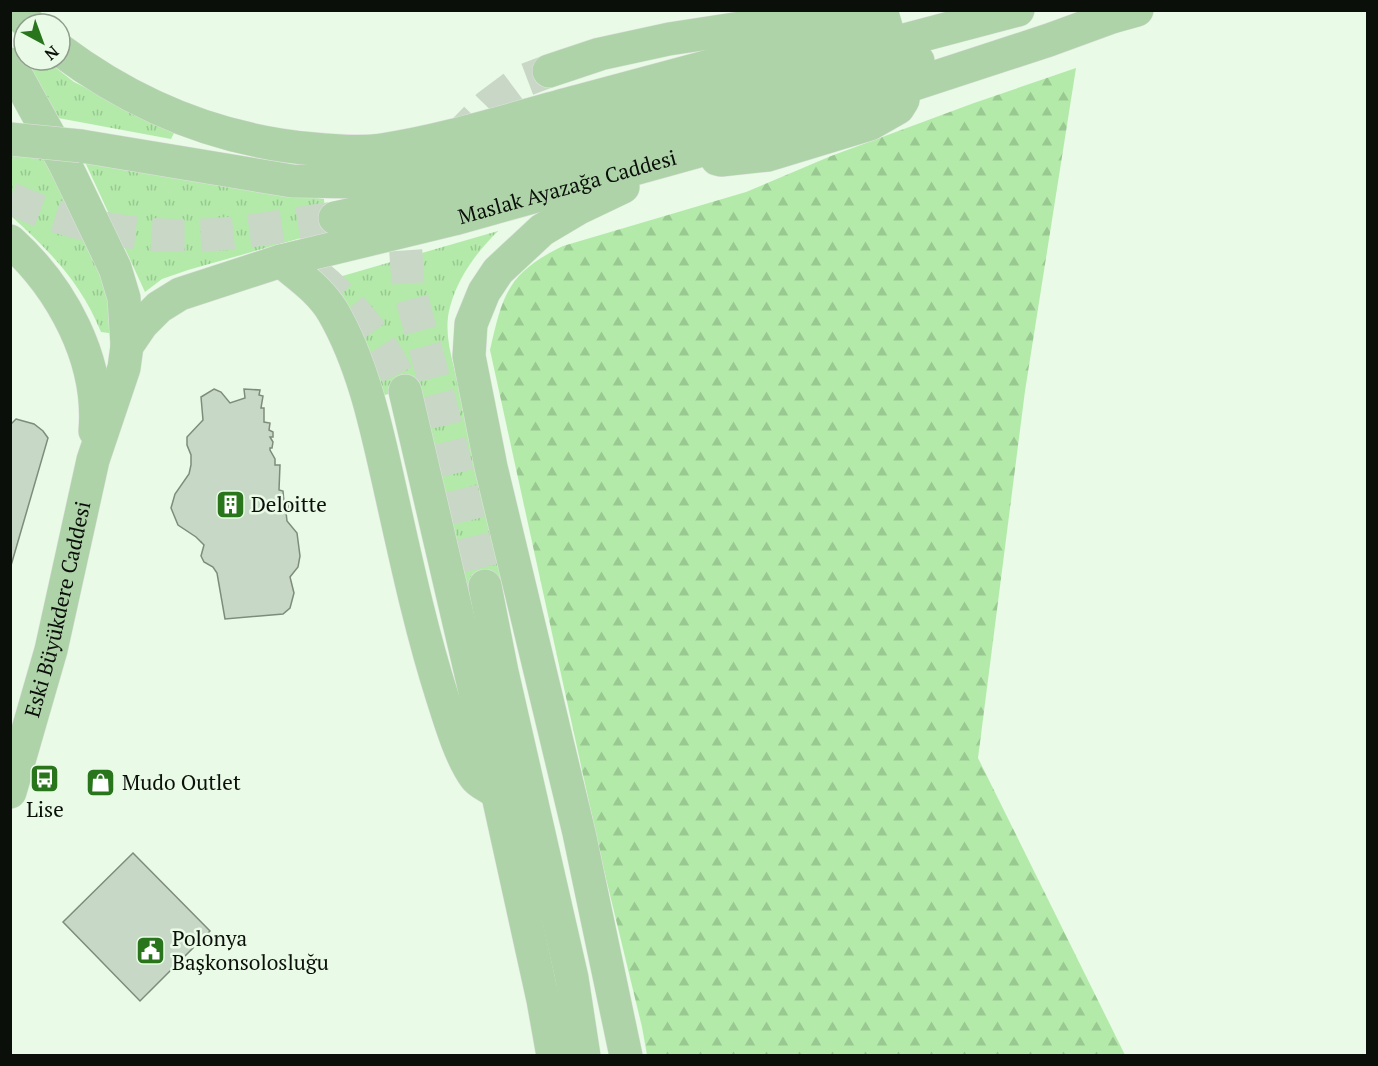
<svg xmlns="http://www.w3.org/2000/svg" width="1378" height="1066" font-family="'PT Serif',serif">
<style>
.grass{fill:url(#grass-tufts)}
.forest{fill:url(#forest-firs)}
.building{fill:#c8d8c6;stroke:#7e8d7b;stroke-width:1.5}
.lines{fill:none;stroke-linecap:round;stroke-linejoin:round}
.major-tunnel{stroke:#c8d7c6;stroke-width:33;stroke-dasharray:33 16;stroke-linecap:butt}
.major-casing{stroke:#e2e2e1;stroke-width:34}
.major{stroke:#afd3a9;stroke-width:33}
.major-bridge-casing{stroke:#e2e2e1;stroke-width:34;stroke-linecap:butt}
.major-bridge{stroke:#afd3a9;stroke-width:33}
.labels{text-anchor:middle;stroke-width:5;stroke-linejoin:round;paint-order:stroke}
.street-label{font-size:21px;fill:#0a0f09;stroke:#e9fae7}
.poi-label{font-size:21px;fill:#0a0f09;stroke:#e9fae7;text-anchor:start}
</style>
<defs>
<pattern id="grass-tufts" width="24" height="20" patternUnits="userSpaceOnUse" patternTransform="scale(1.5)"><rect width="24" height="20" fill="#b3eaaa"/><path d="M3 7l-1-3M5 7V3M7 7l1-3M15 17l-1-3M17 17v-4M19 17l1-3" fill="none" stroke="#99c891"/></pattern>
<pattern id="forest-firs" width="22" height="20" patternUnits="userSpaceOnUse" patternTransform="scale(1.5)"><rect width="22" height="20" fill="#b3eaaa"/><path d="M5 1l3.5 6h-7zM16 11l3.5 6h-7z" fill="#99c891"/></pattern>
</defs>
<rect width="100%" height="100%" fill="#e9fae7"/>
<g class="grass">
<polygon points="26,60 46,60 74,82 175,131 171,139 58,118"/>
<path d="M 11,154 L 45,159 L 98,265 L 112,316 L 109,333 L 101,332 C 81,283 50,251 11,216 Z"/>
<polygon points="85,162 324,199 326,231 188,270 162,279 145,292"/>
<path d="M 498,231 C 476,253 458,277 450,307 C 441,339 458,374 464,406 C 477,464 489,522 501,580 L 464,590 L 410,387 L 382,396 L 359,327 L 332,279 Z"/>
</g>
<path class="forest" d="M 1076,68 L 1025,391 L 978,758 L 1125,1055 L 647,1055 L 642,1027 L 603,866 L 490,350 C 503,293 508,273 563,246 L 746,192 L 831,156 L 974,103 Z"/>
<g class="building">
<polygon points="214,389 221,392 230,403 245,398 244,389 260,390 259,395 263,396 261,408 264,408 264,422 270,423 269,430 273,432 273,437 270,437 273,442 272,448 270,448 270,450 275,459 275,465 280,465 279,490 283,491 284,502 288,501 289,511 286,512 287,521 297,533 300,556 298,567 290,577 294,593 290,608 283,614 225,619 217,573 213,567 204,562 201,556 204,545 196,537 178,525 171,508 175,494 189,474 191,465 191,455 187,445 187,437 203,420 201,397"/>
<polygon points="16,419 34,424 43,431 48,438 10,569 10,425"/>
<polygon points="133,853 210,931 140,1001 63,922"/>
</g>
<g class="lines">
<g class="major-tunnel">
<polyline points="453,142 488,106 520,82 549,71"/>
<path d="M 10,198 C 74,229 151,240 221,234 C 259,231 297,223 335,218"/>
<polyline points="415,203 411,212 405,240 408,284 441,406 485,586"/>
<path d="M 315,274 C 354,305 385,345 405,391"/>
</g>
<defs>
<g id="major">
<polyline points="14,10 29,24"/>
<path d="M 60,50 C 135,106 220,141 314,149 C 336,151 359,153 381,150 C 448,140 514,118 579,101 C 671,76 763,52 855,27 L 882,13"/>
<polyline points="10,64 65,164 115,268 124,298 127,346"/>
<polyline points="549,71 600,54 669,39 840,13"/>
<polyline points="81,146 292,181 358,182 396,176 457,163 760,78 1018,10"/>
<polyline points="717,159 721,160 768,155 870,124 898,108 903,100 904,88 882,13"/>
<polyline points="623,187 579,208 542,230 498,271 484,292 471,324 469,356 491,467 579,833 626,1056"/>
<polyline points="335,218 391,206 829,84 918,61"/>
<path d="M 10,241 C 62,288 101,360 95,431"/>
<path d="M 281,261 C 300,277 320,290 333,312 C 363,364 376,426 389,484 C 405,555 420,627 442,696 C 450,721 460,756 475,777 C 478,782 487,786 493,790"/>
<polyline points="405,391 474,687 543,1000 553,1056"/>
<polyline points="485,586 502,672 572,978 584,1056"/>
<path id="s1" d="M 10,792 L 51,650 L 93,460 L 124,368 L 127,346 L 142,324 L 159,307 L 180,294 L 281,261 L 454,219 L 695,152 L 835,110 L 1049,40 L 1112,17 L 1137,10"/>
</g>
</defs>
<use href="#major" class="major-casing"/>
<use href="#major" class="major"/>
<defs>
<polyline id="major-bridge" points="10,139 81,146"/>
</defs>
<use href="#major-bridge" class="major-bridge-casing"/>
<use href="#major-bridge" class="major-bridge"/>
</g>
<defs>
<symbol id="building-square" viewBox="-11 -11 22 22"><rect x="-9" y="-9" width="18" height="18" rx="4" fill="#28751c" stroke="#e9fae7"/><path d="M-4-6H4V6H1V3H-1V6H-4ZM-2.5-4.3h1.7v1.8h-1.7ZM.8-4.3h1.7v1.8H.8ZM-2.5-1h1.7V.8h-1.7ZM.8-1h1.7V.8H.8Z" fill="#fff"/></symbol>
<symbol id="bus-square" viewBox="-11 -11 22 22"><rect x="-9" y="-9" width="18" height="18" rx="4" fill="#28751c" stroke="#e9fae7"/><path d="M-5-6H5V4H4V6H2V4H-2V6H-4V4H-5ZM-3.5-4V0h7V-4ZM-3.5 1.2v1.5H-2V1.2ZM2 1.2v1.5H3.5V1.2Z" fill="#fff"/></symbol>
<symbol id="shop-square" viewBox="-11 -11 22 22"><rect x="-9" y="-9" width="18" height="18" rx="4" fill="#28751c" stroke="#e9fae7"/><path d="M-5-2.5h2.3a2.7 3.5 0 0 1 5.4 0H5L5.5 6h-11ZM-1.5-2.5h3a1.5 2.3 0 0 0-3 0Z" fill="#fff"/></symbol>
<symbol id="civic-square" viewBox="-11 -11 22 22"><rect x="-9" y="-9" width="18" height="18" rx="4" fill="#28751c" stroke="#e9fae7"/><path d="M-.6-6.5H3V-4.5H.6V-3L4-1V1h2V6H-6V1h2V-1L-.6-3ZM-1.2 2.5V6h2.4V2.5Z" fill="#fff"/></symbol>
</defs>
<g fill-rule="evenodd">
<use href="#building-square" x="214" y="488" width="33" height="33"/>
<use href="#bus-square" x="28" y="762" width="33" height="33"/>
<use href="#shop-square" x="84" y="766" width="33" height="33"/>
<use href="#civic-square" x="134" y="934" width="33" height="33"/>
</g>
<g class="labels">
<g class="street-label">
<text dy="7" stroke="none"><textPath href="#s1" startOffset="939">Maslak Ayazağa Caddesi</textPath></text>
<text dy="7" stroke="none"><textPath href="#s1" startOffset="189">Eski Büyükdere Caddesi</textPath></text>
</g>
<g class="poi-label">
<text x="251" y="512">Deloitte</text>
<text x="122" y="790">Mudo Outlet</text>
<text x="45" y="817" text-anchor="middle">Lise</text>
<text x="172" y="946">Polonya<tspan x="172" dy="24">Başkonsolosluğu</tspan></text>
</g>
</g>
<rect width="1378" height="1066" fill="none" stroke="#0a0f09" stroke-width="24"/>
<g transform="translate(42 42) rotate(139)"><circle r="28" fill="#e9fae7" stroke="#909c8e" stroke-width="1.5"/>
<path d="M0-4.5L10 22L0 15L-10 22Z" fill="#28751c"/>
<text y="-9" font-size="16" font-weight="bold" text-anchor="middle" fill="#0a0f09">N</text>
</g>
</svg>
